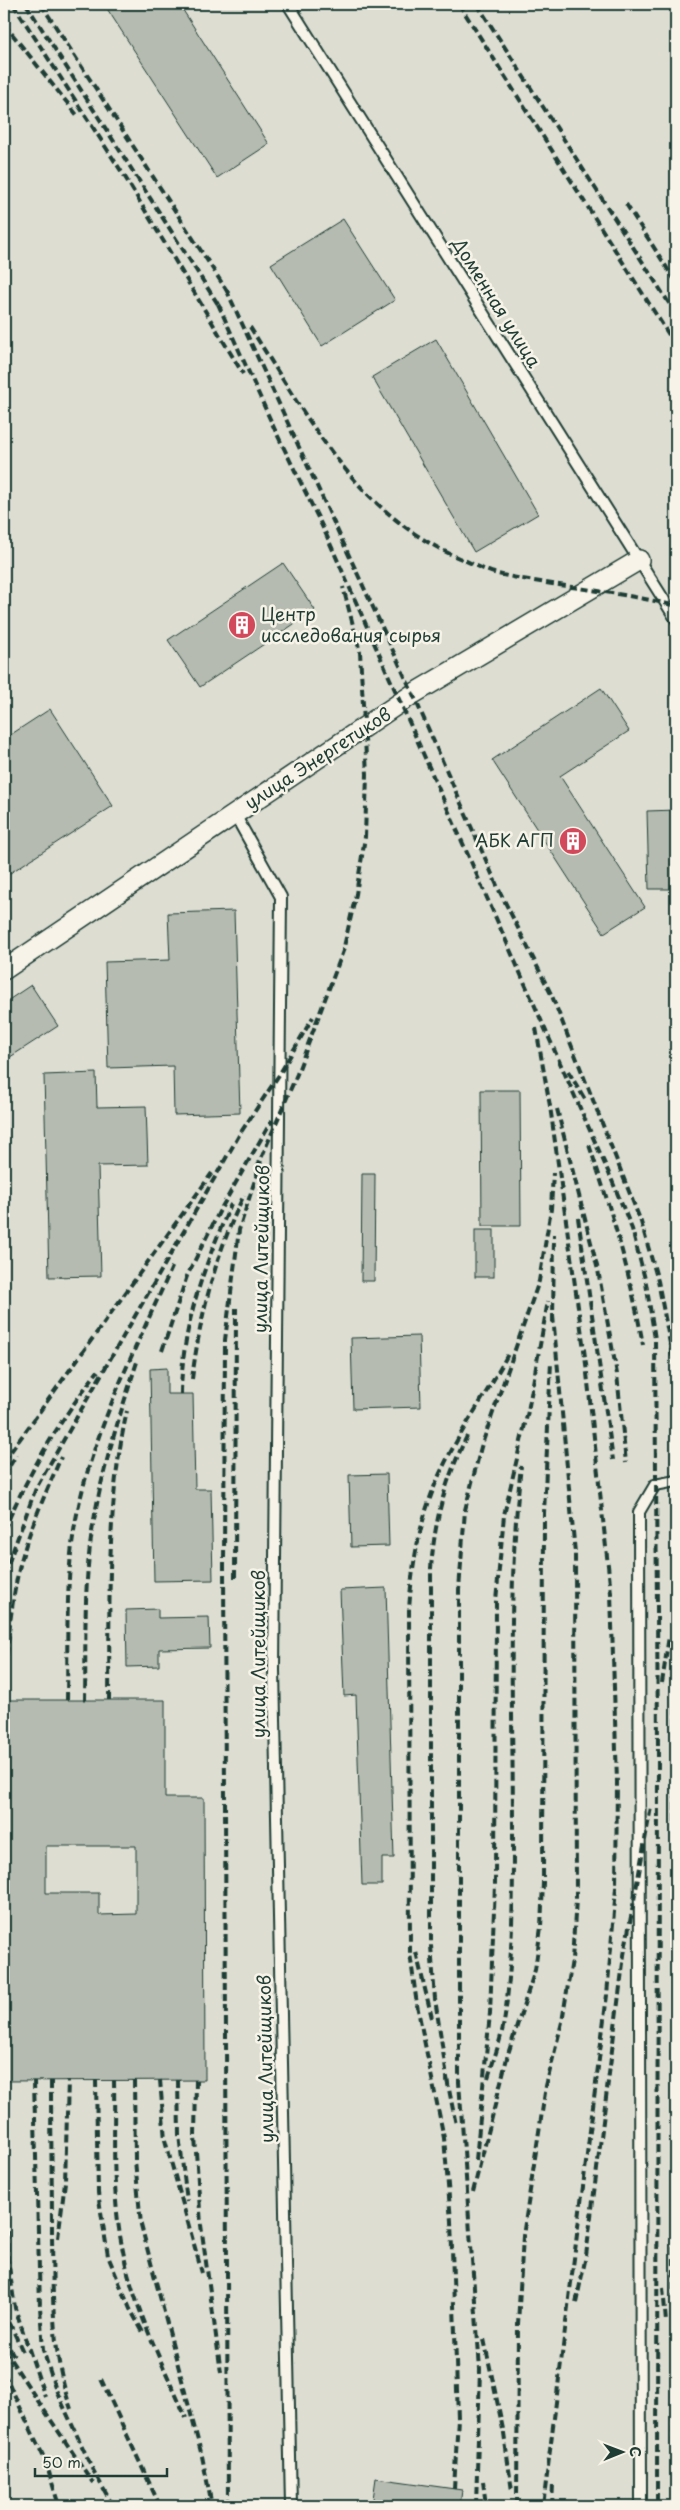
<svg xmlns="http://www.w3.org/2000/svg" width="680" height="2510" font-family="'Playpen Sans',sans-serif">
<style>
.built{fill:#ddddd2}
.building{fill:#b5bbb0;stroke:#1f3d34;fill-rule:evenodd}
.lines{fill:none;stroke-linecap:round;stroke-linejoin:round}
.service-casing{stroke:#1f3d34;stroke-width:14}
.minor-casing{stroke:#1f3d34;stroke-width:22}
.service{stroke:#f7f3e8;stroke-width:10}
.minor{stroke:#f7f3e8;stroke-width:19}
.rail{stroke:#1f3d34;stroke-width:4;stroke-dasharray:8 4;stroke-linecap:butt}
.labels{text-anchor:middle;stroke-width:5;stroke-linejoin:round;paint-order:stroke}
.street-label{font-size:18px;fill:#1f3d34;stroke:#f7f3e8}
.poi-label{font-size:18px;fill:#1f3d34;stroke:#f7f3e8;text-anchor:start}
</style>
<rect width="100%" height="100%" fill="#eeece1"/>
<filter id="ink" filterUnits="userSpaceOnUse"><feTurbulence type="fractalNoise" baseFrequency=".02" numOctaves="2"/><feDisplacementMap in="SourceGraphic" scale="10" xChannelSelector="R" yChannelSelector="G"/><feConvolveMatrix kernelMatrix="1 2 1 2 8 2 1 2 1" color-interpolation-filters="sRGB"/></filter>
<g filter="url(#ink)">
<rect class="built" x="4" y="4" width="672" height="2502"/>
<g class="building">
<polygon points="104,4 179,4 269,144 217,178"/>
<polygon points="343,219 395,300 322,346 271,264"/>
<polygon points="436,339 538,514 474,552 372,377"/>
<polygon points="283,563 315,610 200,687 168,640"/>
<polygon points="601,688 629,731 560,776 645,907 604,933 492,760"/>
<polygon points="50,709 113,806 4,877 4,739"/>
<polygon points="676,810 676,889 649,889 647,811"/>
<polygon points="234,911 240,1113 174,1115 173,1066 108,1068 105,962 170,960 168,913"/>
<polygon points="31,985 58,1026 4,1061 4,1003"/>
<polygon points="96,1073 97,1107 146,1106 148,1165 98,1166 101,1276 49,1277 44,1075"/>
<polygon points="481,1090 520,1090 521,1226 482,1226"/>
<polygon points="362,1174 375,1174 374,1281 361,1281"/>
<rect x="475" y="1230" width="19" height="47"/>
<polygon points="419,1336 421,1407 353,1409 351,1338"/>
<polygon points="167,1368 167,1394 193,1394 195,1489 211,1489 213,1580 154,1581 150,1369"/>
<polygon points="387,1474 389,1546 351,1547 349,1475"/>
<polygon points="386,1588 394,1858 382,1858 382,1885 362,1885 356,1695 344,1696 340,1590"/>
<polygon points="158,1609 158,1618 209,1617 210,1648 159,1649 159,1666 127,1667 126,1610"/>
<path d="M 8,1700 L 165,1700 L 165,1798 L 204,1798 L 205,2080 L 4,2081 L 4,1798 L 8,1798 ZM 46,1846 L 136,1846 L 136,1914 L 99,1915 L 99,1893 L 46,1893 Z"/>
<polygon points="376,2478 462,2490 460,2506 372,2506"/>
</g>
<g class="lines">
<defs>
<g id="service">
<polyline points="288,4 676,619"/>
<polyline points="234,813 281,897 274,1670 291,2506"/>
<polyline points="641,2506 639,1512 655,1485 676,1481"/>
</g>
<polyline id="minor" points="4,970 413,694 639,560"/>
</defs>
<use href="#service" class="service-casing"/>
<use href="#minor" class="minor-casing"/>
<use href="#service" class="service"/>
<use href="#minor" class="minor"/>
<g class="rail">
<polyline points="13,4 125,177 243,374"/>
<polyline points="26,4 221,309"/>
<polyline points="41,4 229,294"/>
<polyline points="459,4 676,346"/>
<polyline points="477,4 676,314"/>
<polyline points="4,24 77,115"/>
<polyline points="626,204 676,282"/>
<polyline points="226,289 413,694 499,890 552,996 641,1222 658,1281 676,1375"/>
<polyline points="218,304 275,430 325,532 611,1178 632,1229 646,1283 655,1339 658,1745 657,2506"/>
<path d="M 250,327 C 307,417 357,514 459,558 C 472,563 485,571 498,574 C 557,587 617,591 676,606"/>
<polyline points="536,1028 550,1106 586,1364 611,1593 617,1782 616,1888 607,1995 543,2506"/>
<polyline points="568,1071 586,1101"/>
<polyline points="557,1109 598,1270 617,1374 626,1463"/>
<path d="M 589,1145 C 612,1212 631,1276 643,1345"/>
<polyline points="257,1168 297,1074 343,951 356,894 365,837 367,774 360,652 343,587"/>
<polyline points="578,1218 613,1460"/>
<polyline points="553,1322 554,1234"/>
<polyline points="162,1351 187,1276 219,1212 272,1120"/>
<polyline points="674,1369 676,1388"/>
<path d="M 192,1379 C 200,1315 216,1253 244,1195"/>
<path d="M 181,1394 C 182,1324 204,1267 231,1204"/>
<polyline points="4,1461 212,1173"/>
<polyline points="4,1476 16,1455"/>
<path d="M 4,1530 C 29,1472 59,1421 98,1371"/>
<polyline points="4,1575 36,1488 241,1132 279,1075 313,1017"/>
<polyline points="235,1578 236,1308"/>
<polyline points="673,1611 676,1591"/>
<polyline points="662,1683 669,1636"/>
<path d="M 4,1691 C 7,1651 10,1609 19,1569 C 28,1531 46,1493 61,1457"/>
<path d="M 67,1700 C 68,1640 65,1578 76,1519 C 93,1430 136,1348 173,1265"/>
<path d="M 85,1700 C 86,1641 83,1579 94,1520 C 103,1466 120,1414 137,1362"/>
<path d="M 109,1700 C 110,1603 106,1505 127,1411"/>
<polyline points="416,1952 432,2018"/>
<path d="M 488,2078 C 494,2058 502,2037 505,2016 C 513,1955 513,1894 513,1832 C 513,1711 507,1587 521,1466"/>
<polyline points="447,2079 456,2125"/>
<polyline points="96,2080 98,2193 108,2256 130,2309 144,2334"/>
<path d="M 114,2080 C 115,2137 111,2196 123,2251 C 134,2309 163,2364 186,2418"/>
<polyline points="134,2080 135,2160 141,2225 202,2456 212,2506"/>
<polyline points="160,2080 165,2140 202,2273"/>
<polyline points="178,2080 179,2135 187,2201"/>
<polyline points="196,2080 195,2137 201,2225 221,2373"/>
<polyline points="34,2081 40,2307 43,2350 56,2390 93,2470 113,2506"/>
<path d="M 51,2081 C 51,2133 52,2184 52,2236 C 53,2295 51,2353 71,2409"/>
<path d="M 448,2084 L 435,1999 L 431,1946 L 431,1568 C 435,1518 445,1481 467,1436"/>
<polyline points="4,2099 8,2260 15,2308 45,2397"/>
<polyline points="476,2160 490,2013 495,1884 496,1601 504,1515 528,1411 548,1301"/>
<polyline points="473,2192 508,2054 535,1970 541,1927 543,1883 544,1513 551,1362"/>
<polyline points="58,2238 65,2182 68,2080"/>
<polyline points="663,2288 666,2322"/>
<polyline points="576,2303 586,2256 624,1955 651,1807"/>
<polyline points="4,2311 23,2352"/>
<polyline points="4,2338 14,2356"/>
<polyline points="484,2339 504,2434 512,2491"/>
<polyline points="4,2350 93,2483"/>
<polyline points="4,2373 46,2462 59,2506"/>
<polyline points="101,2379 160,2506"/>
<polyline points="483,2481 486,2506"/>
<path d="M 454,2489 L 458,2418 L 451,2221 L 444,2138 L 417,2005 L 410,1953 L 409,1610 C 412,1565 419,1523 437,1480 C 456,1436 486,1396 508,1354"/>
<polyline points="228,2506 224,1567 225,1340 239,1230 261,1161"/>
<polyline points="476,2506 480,2369 459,2082 459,1590 465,1510 481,1447 539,1281 551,1209 553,1173"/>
<polyline points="517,2506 518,2324 523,2236 546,2086 562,2022 572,1960 576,1899 575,1553 553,1316"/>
<polyline points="552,2506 553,2484"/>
<polyline points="673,2506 676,1605"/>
</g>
</g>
</g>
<defs>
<symbol id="building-disc" viewBox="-11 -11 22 22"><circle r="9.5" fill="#d1495b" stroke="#f7f3e8"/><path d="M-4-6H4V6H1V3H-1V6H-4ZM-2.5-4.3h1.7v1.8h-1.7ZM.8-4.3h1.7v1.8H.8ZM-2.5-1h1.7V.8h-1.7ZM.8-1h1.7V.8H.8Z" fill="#fff"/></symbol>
</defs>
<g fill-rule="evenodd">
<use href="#building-disc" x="226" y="609" width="32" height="32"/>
<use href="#building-disc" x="557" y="825" width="32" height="32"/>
</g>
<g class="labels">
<g class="street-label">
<text transform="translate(496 303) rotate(58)" y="6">Доменная улица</text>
<text transform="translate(318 759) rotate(-33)" y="6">улица Энергетиков</text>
<text transform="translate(262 1249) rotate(-89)" y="6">улица Литейщиков</text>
<text transform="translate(259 1654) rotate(-90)" y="6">улица Литейщиков</text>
<text transform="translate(266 2059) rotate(-91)" y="6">улица Литейщиков</text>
</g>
<g class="poi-label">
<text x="261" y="621">Центр<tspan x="261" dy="21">исследования сырья</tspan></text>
<text x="554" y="847" text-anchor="end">АБК АГП</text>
</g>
</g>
<rect width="680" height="2510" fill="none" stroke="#f7f3e8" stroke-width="20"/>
<rect x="10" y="10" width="660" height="2490" fill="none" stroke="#1f3d34" stroke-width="2" filter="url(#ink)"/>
<g transform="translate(622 2452) rotate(89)" stroke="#f7f3e8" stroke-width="4" paint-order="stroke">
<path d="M0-4L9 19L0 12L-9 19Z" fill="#1f3d34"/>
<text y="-8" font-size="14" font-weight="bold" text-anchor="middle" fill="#1f3d34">С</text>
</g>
<path d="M35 2468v8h132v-8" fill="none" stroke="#1f3d34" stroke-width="2.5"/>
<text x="42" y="2468" font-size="15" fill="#1f3d34" stroke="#f7f3e8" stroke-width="4" paint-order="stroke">50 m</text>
</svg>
